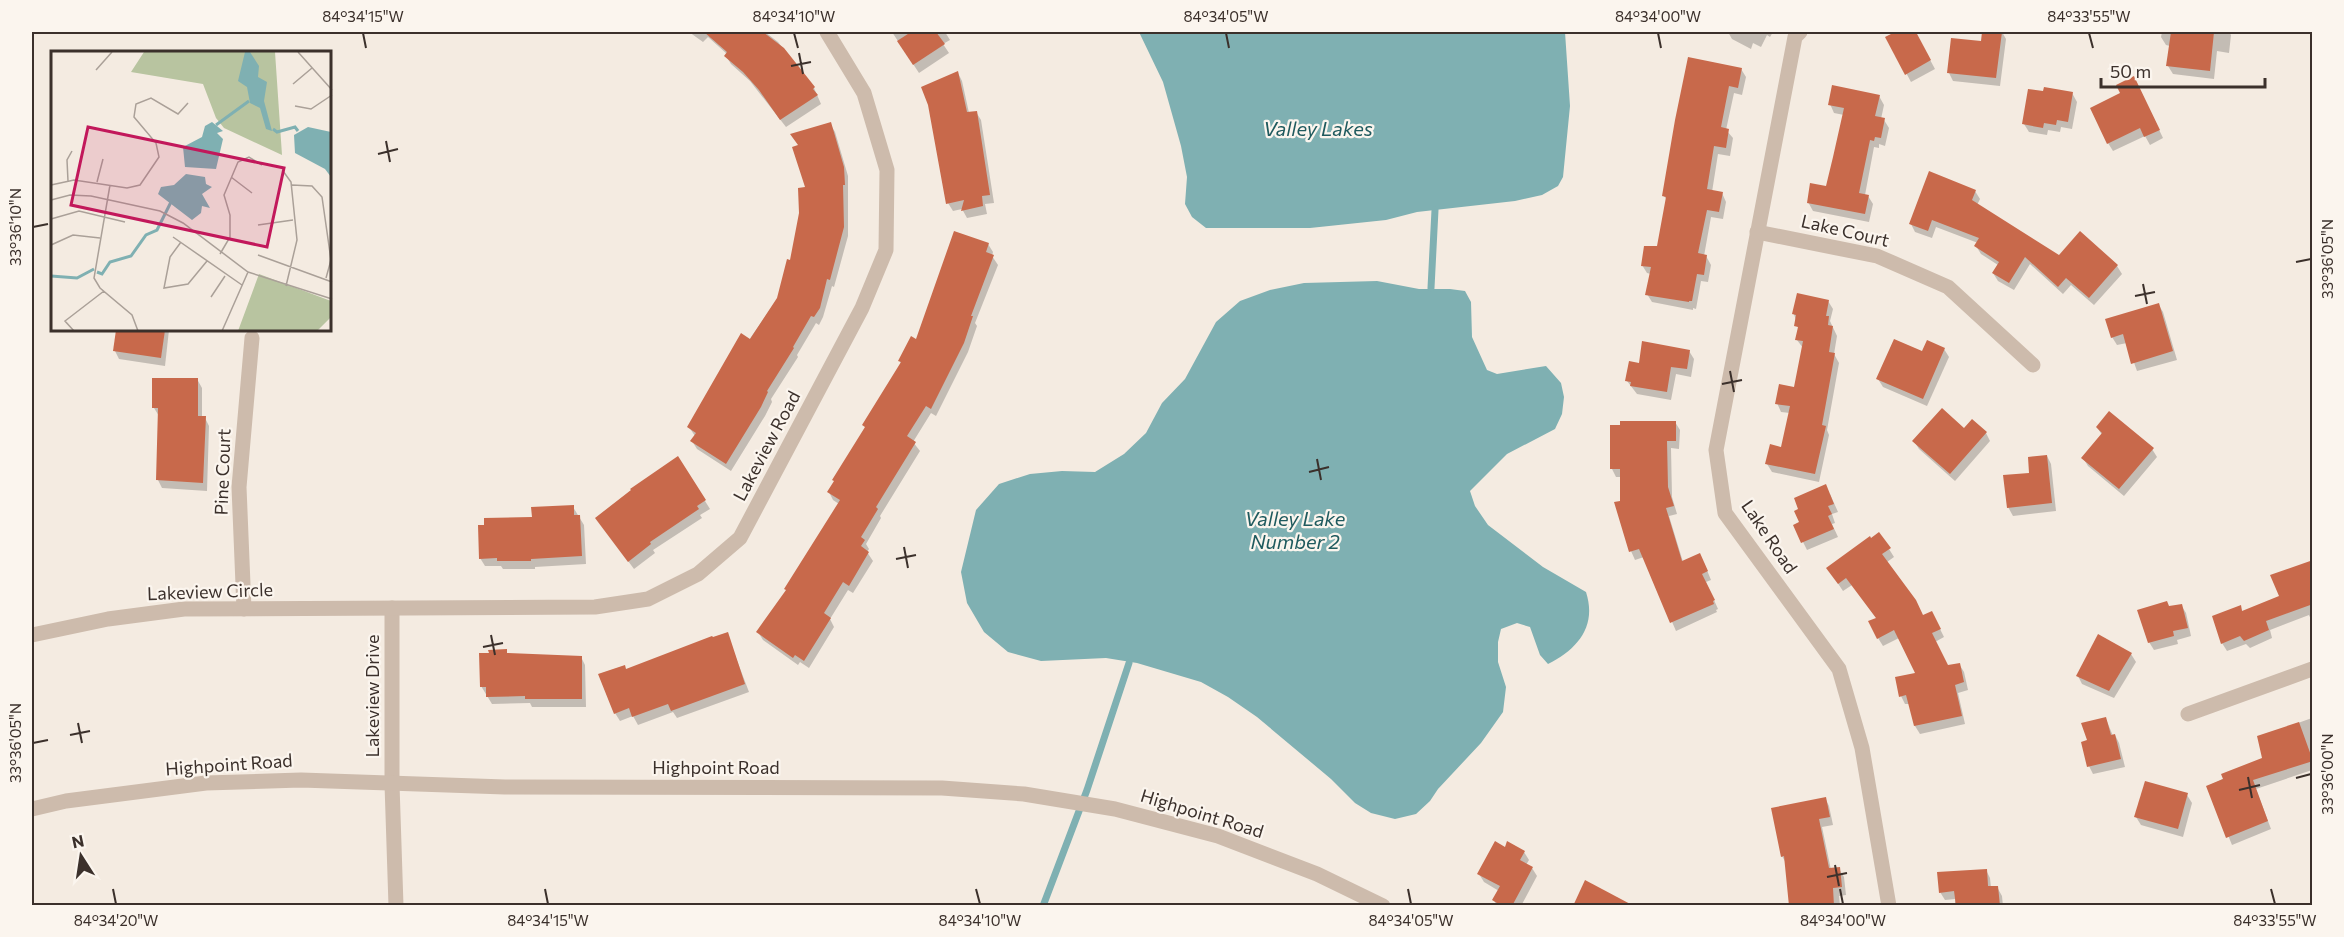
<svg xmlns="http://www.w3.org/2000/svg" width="2344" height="937" font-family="Commissioner,sans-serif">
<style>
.water{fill:#7fb0b2}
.shadow{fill:#0003}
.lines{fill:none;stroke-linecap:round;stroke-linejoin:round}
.stream{stroke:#7fb0b2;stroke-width:7}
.building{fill:#c8694b}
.minor{stroke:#cdbbac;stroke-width:15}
.tertiary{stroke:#cdbbac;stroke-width:15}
.ticks{fill:none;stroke:#3b302b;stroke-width:2}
.labels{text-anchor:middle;stroke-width:4.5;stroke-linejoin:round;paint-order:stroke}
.street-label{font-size:18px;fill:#3b302b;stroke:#fbf5ee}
.water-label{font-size:20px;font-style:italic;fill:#1f5a5e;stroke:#fbf5ee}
.inset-river{fill:none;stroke:#7fb0b2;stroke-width:3}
.inset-road{fill:none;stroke:#aaa098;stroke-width:1.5}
.view{fill:#c2185b;fill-opacity:0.15;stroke:#c2185b;stroke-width:3}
.inset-edge{fill:none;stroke:#3b302b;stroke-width:3}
.neatline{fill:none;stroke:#3b302b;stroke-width:2}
.ticks-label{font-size:15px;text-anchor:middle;fill:#3b302b}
</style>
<rect width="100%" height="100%" fill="#f4ebe1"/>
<g class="water">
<polygon points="1139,32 1565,32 1570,106 1563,177 1558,186 1542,195 1515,201 1417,212 1386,220 1310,228 1206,228 1192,217 1185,204 1187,177 1181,146 1163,82"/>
<path d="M 1377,281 L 1419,289 L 1450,289 L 1465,291 L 1471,302 L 1472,337 L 1487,370 L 1497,374 L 1546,366 L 1561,383 L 1564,397 L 1562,414 L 1555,429 L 1507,454 L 1470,491 L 1475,506 L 1488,525 L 1543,567 L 1586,592 C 1597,626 1578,649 1548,664 L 1540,655 L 1530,627 L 1517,623 L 1501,629 L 1498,642 L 1498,662 L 1506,687 L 1503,712 L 1481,743 L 1438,789 L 1430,801 L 1416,814 L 1395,819 L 1371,813 L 1355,803 L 1331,779 L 1257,717 L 1228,697 L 1201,682 L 1137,663 L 1106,658 L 1041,661 L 1008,652 L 984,632 L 967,603 L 961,572 L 976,510 L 999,484 L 1030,474 L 1062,471 L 1095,472 L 1124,454 L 1146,433 L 1162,403 L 1185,379 L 1216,322 L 1240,301 L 1270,290 L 1304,283 Z"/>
</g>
<g class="shadow">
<polygon points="689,32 765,32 778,42 814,88 821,104 786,127 750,81 731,64 726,56 727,54 708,37 703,42"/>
<polygon points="892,32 945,32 950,40 943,44 949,53 919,73"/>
<polygon points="1728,32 1773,32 1770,37 1767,35 1761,47 1753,43 1751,49 1732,39"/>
<polygon points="1896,32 1915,32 1935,69 1911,82 1887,37"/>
<polygon points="1983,32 2002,32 2006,39 2000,86 1953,81 1949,73 1982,43"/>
<polygon points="2162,32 2229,32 2231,35 2229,53 2217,51 2214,79 2173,74 2168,66 2170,46 2166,45 2161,37"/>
<polygon points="1741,69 1746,77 1742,95 1734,93 1726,130 1733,138 1730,156 1718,154 1712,192 1722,193 1726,202 1723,219 1711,217 1704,256 1706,256 1711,265 1708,282 1701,281 1696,309 1693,308 1693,310 1652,302 1647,294 1651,274 1647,273 1642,265 1658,247 1667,200 1664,196 1677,120"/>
<polygon points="958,73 962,81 969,113 976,112 981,120 994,203 985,204 987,214 967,218 962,209 953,211 948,203"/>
<polygon points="2138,86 2163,138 2150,145 2145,136 2113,151 2108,143"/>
<polygon points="2072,93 2077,102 2072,129 2061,127 2060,132 2048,130 2047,135 2029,132 2024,124"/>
<polygon points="1879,96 1884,105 1881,119 1884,120 1889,128 1885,146 1879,144 1879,148 1874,147 1865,195 1868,196 1873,204 1869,222 1813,211 1808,202 1827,188 1844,115 1834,113 1830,104"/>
<polygon points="830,124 835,132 848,176 848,236 834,287 832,286 823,317 819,325 816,323 797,355 798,357 771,399 772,402 765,416 731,471 697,449 692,441 695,436 689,427 778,298 791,262 807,189"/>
<polygon points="1975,191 1980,199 1977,205 2060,257 2080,233 2117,266 2122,274 2094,305 2071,285 2063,294 2030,264 2014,290 1998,281 1993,273 1998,265 1981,254 1976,246 1978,243 1936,227 1932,238 1915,232 1911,224"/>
<polygon points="988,244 993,252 992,256 998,265 975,323 977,326 968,352 936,416 931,413 913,442 920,451 880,516 881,518 866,544 869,549 867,552 873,561 853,593 848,590 830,619 834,627 809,668 800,662 798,665 763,640 758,632 787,591 839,504 833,500 829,492 866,429 864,425 901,364 900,361 917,341"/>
<polygon points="1828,301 1833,309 1830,321 1837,336 1834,354 1839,363 1827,430 1829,435 1819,482 1772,472 1767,464 1783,449 1790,413 1781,412 1777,403 1796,389 1803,348 1797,340 1799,331 1794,314"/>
<polygon points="2158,304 2163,312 2177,360 2137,371 2127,343 2117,345 2112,337"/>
<polygon points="118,330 169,330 165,366 119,359 115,351"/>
<polygon points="1944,349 1949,357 1927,406 1883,387 1878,379 1922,353"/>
<polygon points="1689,351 1694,359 1691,377 1676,374 1671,400 1637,394 1627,381 1640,365"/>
<polygon points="197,379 202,388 202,418 205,418 209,426 207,491 162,488 158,480 159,416 154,408"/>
<polygon points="1675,422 1680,430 1679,449 1671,448 1672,497 1677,514 1669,516 1683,562 1704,563 1711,580 1706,582 1718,609 1716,610 1717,612 1676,631 1644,557 1635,560 1631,551 1621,502 1621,477 1616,477 1612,469"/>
<polygon points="2097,427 2152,449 2157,457 2124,496 2088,466 2083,458 2102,435"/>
<polygon points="1986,433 1990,441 1955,481 1919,449 1914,441"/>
<polygon points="2047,456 2051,464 2056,511 2013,516 2008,507 2031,474"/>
<polygon points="678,458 710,509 700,515 702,518 653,550 655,553 634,569 597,519"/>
<polygon points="1830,494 1838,512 1832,514 1835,523 1832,524 1838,537 1807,550 1803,542 1801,523"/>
<polygon points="573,507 584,525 586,564 535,567 535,569 503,569 501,566 485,566 480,558 533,518"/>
<polygon points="1889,549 1894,557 1887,562 1923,617 1936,621 1944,637 1935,642 1948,667 1959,664 1964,672 1968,690 1958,693 1965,724 1920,734 1915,726 1910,704 1905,704 1901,696 1917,674 1899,638 1883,646 1878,638 1877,619 1852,585 1843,591 1833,576"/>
<polygon points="2312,565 2312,622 2309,615 2270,630 2272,638 2250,648 2246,644 2227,651 2222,643 2240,607 2243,612 2281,597"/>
<polygon points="2181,605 2186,613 2191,636 2177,640 2178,644 2154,650 2149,642 2170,608"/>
<polygon points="727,634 749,692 677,718 673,712 638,725 633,716 620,721 615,713 626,670"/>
<polygon points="506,651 508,655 581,657 585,665 586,707 532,707 530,703 492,704 481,686"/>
<polygon points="2131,654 2136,662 2114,698 2082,684 2078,676"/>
<polygon points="2312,718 2312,770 2256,789 2271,829 2232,845 2208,786 2264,759 2258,737"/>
<polygon points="2106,719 2113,736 2115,735 2119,743 2125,767 2093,774 2089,766 2089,741"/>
<polygon points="2187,795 2192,803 2183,837 2141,825 2136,817"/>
<polygon points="1825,798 1829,806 1833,825 1822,827 1831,870 1839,869 1844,877 1846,895 1839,896 1840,906 1791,906 1786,863 1782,856"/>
<polygon points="1505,849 1524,852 1529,860 1526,865 1532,868 1537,876 1521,906 1497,906 1494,900 1499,891 1484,882 1479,874"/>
<polygon points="1986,870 1990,878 1991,888 1997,887 2002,896 2003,906 1955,906 1955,899 1945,900 1940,892"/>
</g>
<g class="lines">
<g class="stream">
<polyline points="1431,288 1435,210"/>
<polyline points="1043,906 1087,790 1129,663"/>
</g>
</g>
<g class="building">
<polygon points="704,32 763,32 784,48 815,87 813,89 818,95 780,120 759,90 743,72 724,56 727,52"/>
<polygon points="911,32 936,32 945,44 913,65 897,41"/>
<polygon points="1895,32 1916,32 1931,60 1905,75 1885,37"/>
<polygon points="1982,32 2002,32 1996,78 1947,73 1951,38 1981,41"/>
<polygon points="2171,32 2214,32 2210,71 2166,66"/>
<polygon points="1688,57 1742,68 1738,88 1729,86 1721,127 1729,129 1726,148 1714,146 1707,189 1723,192 1719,212 1707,210 1698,253 1707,255 1704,275 1697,274 1692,301 1689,301 1689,302 1645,295 1651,267 1641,266 1644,246 1657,246 1666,197 1662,196 1675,120"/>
<polygon points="958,71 967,112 977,111 990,195 982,196 983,206 961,211 964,200 946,204 928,105 921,87"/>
<polygon points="2134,76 2160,130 2144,137 2140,128 2107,144 2090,108 2120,93 2116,85"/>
<polygon points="1832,85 1880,95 1875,116 1885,118 1881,138 1875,137 1874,141 1870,140 1859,193 1869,195 1865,214 1807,203 1810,183 1826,186 1833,157 1844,108 1828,105"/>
<polygon points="2044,87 2073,92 2068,122 2057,120 2056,125 2044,123 2043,128 2022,124 2028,89 2043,91"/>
<polygon points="831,122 844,167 845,185 843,185 844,227 830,280 827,279 820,308 814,317 811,316 793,347 794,348 767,391 768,392 761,407 726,464 690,441 696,433 687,427 741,333 750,339 777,298 787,259 790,260 799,213 798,188 805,187 792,147 798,145 790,134"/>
<polygon points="1929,171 1976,190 1972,200 2059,255 2080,231 2118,265 2089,298 2066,278 2058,287 2025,257 2009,283 1992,273 1999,262 1974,246 1979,238 1932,220 1928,231 1909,224"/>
<polygon points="954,231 989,243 986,252 994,255 971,316 973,316 964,343 931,409 926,406 907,436 916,442 876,507 878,509 861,537 865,540 861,546 869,552 849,586 843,582 824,613 831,618 804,661 795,655 793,658 756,632 786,590 784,589 840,500 827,492 834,481 832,480 865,427 862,425 901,362 898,361 911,336 916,339"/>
<polygon points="1797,293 1829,300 1826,316 1829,316 1828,325 1833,326 1829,352 1835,353 1822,425 1826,426 1815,474 1765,464 1770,444 1781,447 1790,406 1775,404 1779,384 1794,387 1803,341 1795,340 1798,327 1794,326 1796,315 1792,314"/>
<polygon points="2159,303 2173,351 2131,364 2123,334 2111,338 2105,319"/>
<polygon points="116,330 165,330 161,358 113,351"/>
<polygon points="1894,339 1922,351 1927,340 1945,348 1923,399 1876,379"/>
<polygon points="1642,341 1690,350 1687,369 1671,367 1667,392 1630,386 1631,382 1625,381 1629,361 1639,363"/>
<polygon points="152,378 198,378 198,416 206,416 203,483 156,480 158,408 152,408"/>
<polygon points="1942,408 1964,428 1972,419 1987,432 1950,474 1912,441"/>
<polygon points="2109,411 2154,448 2119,489 2081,458 2102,433 2096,427"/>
<polygon points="1620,421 1676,421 1676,441 1667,441 1668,487 1674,506 1666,508 1682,561 1700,553 1708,571 1702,574 1715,600 1713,601 1714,604 1670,623 1639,549 1629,552 1614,502 1620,501 1620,469 1610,469 1610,425 1620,425"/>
<polygon points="2047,455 2052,503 2007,508 2003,475 2029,473 2028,457"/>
<polygon points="678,456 706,500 697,506 699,509 650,542 651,544 628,562 595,518 631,490 630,489"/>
<polygon points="1826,484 1834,504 1828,506 1832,514 1828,516 1834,529 1801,543 1793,525 1799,522 1794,511 1798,509 1794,498"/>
<polygon points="574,505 574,515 580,515 582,556 531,559 531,561 497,561 497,558 479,559 478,525 484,525 484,518 532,517 531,507"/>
<polygon points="1879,532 1891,548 1882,554 1916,600 1923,615 1932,611 1941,629 1932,633 1948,665 1960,663 1964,682 1955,685 1962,716 1914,726 1906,695 1899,697 1895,677 1915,673 1894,630 1877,639 1868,621 1876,618 1846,578 1838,584 1826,568 1870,536 1871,538"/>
<polygon points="2313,560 2313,604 2266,621 2269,630 2244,641 2240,636 2221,644 2212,616 2241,605 2242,611 2279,596 2270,575"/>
<polygon points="2167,601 2169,606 2182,604 2188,628 2173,631 2174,636 2148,643 2137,610"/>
<polygon points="728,632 745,684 671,711 668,704 632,717 629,708 614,714 598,674 625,665 626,669 712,636 713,637"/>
<polygon points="2098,634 2132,653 2109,691 2076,676"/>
<polygon points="507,649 507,653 582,656 582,699 525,699 525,696 486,697 486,687 480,687 479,653 489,653 488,650"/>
<polygon points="2106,717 2111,735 2115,734 2121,759 2087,767 2081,742 2087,740 2081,723"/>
<polygon points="2299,722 2313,761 2253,780 2268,821 2226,838 2206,786 2223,779 2221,774 2262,758 2257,736"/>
<polygon points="2145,781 2188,793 2178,829 2134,817"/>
<polygon points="1826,797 1830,817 1819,819 1829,868 1840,867 1842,887 1833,888 1834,906 1789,906 1784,856 1781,857 1771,808"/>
<polygon points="1495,841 1505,847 1507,841 1525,851 1520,860 1533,867 1512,906 1502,906 1492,900 1500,886 1477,874"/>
<polygon points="1987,869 1988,886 1998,886 2000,906 1956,906 1954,891 1939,893 1937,872"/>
<polygon points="1585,880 1634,906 1573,906"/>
</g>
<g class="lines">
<g class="minor">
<polyline points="1800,32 1795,37 1716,450 1725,513 1839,669 1862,748 1889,906"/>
<polyline points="1757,232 1877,256 1948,287 2033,365"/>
<polyline points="392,608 392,784 396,906"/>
<polyline points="244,609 239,487 252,338"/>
<polyline points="32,635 108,619 184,609 595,607 648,599 698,574 740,538 862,308 886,250 887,170 864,93 827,32"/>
<polyline points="2188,714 2312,669"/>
</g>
<polyline class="tertiary" points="32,809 66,801 206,783 301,780 505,787 942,788 1024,794 1115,809 1218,836 1317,874 1383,906"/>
</g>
<path class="ticks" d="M 363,33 L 366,48M 794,33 L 798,48M 1226,33 L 1229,48M 1658,33 L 1661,48M 2089,33 L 2093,48M 799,53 L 803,74M 791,66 L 811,62M 386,141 L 390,162M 378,154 L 398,149M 33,227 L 48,224M 2296,262 L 2311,259M 2143,284 L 2147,304M 2135,296 L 2155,292M 1730,371 L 1734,392M 1722,384 L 1742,380M 1317,459 L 1321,480M 1309,472 L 1329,467M 904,547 L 908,568M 896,559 L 916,555M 491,635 L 495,655M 483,647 L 503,643M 78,723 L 82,743M 70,735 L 90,731M 33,743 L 48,740M 2248,777 L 2252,798M 2296,778 L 2311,774M 2239,790 L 2260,785M 1835,865 L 1839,886M 1827,877 L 1847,873M 113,889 L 116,904M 545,889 L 548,904M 976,889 L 980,904M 1408,889 L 1411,904M 1840,889 L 1843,904M 2271,889 L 2275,904"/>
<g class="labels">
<g class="street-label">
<text transform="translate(1845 231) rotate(13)" y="6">Lake Court</text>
<text transform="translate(767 446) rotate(-62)" y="6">Lakeview Road</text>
<text transform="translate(223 472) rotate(-88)" y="6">Pine Court</text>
<text transform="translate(1769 537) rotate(56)" y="6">Lake Road</text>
<text transform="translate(210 592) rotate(-2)" y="6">Lakeview Circle</text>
<text transform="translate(373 696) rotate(-90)" y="6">Lakeview Drive</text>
<text transform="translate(229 765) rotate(-4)" y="6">Highpoint Road</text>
<text x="716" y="774">Highpoint Road</text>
<text transform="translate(1202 814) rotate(17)" y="6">Highpoint Road</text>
</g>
<g class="water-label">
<text x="1318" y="136">Valley Lakes</text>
<text x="1295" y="526">Valley Lake<tspan x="1295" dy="23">Number 2</tspan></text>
</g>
</g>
<g transform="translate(51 51)">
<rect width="280" height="280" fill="#f4ebe1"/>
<path d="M 93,1 L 224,1 L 231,104 L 173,77 L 165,67 L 152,33 L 80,21 ZM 208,223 L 280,250 L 280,266 L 266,280 L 187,280 Z" fill="#b8c4a0"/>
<path d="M 194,1 L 199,1 L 208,15 L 207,26 L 216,31 L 213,50 L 221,80 L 215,78 L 209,57 L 199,52 L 196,36 L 187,30 ZM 161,71 L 172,80 L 166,82 L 172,88 L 165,118 L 134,116 L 132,96 L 151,86 L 154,75 ZM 257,76 L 280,81 L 280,126 L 274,118 L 244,102 L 243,84 ZM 135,123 L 154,126 L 155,133 L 161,136 L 151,143 L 159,157 L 151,155 L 150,162 L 141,169 L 107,143 L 110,136 L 123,134 Z" fill="#7fb0b2"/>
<path class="inset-river" d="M 165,74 L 198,50M 222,78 L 226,81 L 244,76 L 247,80M 46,221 L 51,223 L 59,211 L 80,205 L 95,184 L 106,179 L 120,151M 0,225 L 26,227 L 43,218"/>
<path class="inset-road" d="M 247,1 L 281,39M 45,19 L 61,1M 242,33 L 261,17M 244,55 L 260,58 L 281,44M 232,120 L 240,131 L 246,189 L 235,235M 180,126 L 201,142M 17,130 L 16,109 L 21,100M 46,131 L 52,108M 0,134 L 23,129 L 76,137 L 89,134 L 108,106 L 105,92 L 83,66 L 85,53 L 100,47 L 127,63 L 137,52M 59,134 L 43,227 L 49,237 L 81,264 L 87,280M 241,134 L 261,135 L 271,146 L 280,209 L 275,227M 0,149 L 19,144 L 40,145 L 109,160 L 132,172 L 197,221 L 281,248M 0,168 L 28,160 L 74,171M 207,174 L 242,169M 122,186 L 191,234M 130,191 L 119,206 L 113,237 L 137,233 L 156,210M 0,194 L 22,184 L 49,187M 169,203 L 179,186 L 179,164 L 173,144 L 187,111 L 198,106 L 211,114M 207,204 L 281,231M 160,246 L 174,225M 23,280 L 14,270 L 53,240M 171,280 L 197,221"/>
<path class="view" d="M 37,76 L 233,117 L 216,196 L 20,154 Z"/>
<rect width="280" height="280" class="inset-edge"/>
</g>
<rect width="2344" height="937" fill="none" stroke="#fbf5ee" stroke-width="66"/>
<g transform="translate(81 856) rotate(348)" stroke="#fbf5ee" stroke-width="4.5" paint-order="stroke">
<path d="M0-4.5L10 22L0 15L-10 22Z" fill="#3b302b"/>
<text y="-9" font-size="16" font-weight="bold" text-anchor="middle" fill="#3b302b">N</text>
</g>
<path d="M2101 78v9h164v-9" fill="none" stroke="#3b302b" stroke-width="3"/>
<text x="2110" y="78" font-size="18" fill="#3b302b" stroke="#fbf5ee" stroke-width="4.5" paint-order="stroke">50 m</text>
<rect x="33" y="33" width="2278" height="871" class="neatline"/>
<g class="ticks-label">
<text x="363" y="22">84°34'15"W</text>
<text x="794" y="22">84°34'10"W</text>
<text x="1226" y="22">84°34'05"W</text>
<text x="1658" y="22">84°34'00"W</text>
<text x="2089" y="22">84°33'55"W</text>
<text transform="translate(16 227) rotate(-90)" y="5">33°36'10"N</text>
<text transform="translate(2328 259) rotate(-90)" y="5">33°36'05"N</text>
<text transform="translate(16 743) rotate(-90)" y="5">33°36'05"N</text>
<text transform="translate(2328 774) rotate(-90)" y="5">33°36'00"N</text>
<text x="116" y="926">84°34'20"W</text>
<text x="548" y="926">84°34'15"W</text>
<text x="980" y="926">84°34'10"W</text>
<text x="1411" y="926">84°34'05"W</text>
<text x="1843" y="926">84°34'00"W</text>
<text x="2275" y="926">84°33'55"W</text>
</g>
</svg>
